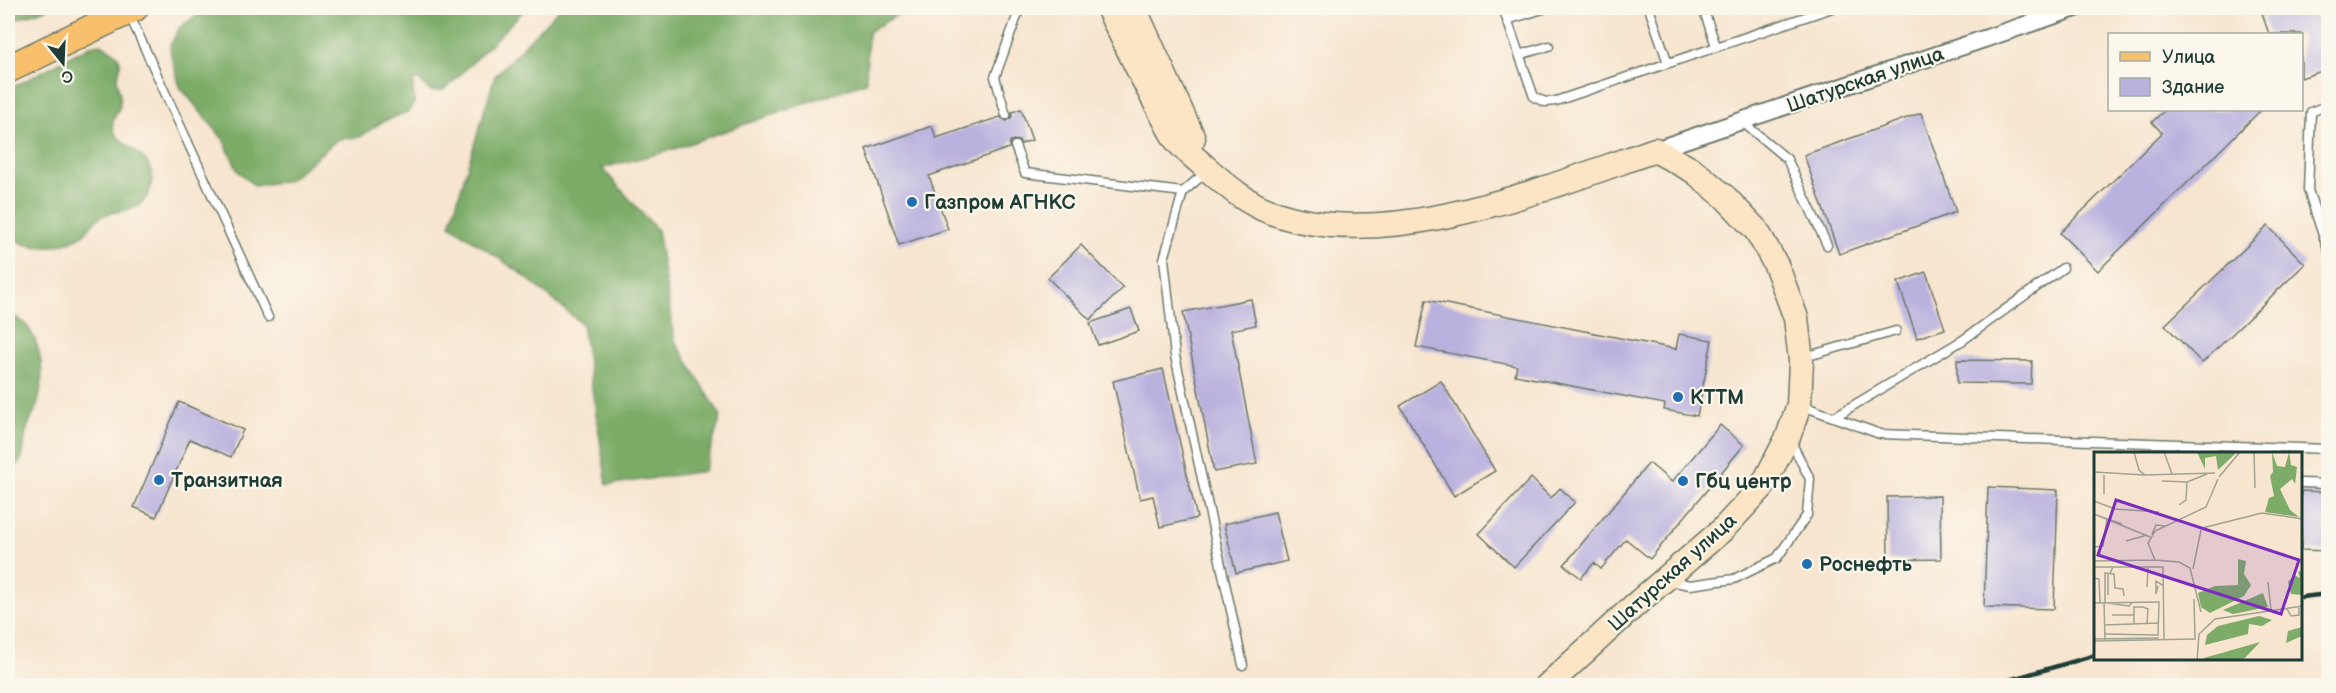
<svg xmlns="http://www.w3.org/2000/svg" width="2336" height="693" font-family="'Balsamiq Sans',sans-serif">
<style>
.forest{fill:#7cac67;stroke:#4e744e;stroke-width:1.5}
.building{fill:#b9b1de}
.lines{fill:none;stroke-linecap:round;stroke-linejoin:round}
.service-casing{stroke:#6b786a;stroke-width:11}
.minor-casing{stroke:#6b786a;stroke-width:20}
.secondary-casing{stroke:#6b786a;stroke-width:27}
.primary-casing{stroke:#6b786a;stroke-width:30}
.service{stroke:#fff;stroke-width:8}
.minor{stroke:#fff;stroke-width:16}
.secondary{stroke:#fce5c4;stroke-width:24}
.primary{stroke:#f8bf6c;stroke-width:27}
.rail{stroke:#1f3d34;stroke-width:4.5}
.poi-dot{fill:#1f6fb2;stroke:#fbf7ec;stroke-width:2}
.labels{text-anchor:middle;stroke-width:4.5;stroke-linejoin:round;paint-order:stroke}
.street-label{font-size:20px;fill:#1f3d34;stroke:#fbf7ec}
.poi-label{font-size:20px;font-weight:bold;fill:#1f3d34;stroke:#fbf7ec;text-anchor:start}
.inset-road{fill:none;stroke:#a1a291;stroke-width:1.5}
.view{fill:#7b2cbf;fill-opacity:0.15;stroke:#7b2cbf;stroke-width:3}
.inset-edge{fill:none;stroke:#1f3d34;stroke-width:3}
</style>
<rect width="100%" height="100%" fill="#fbf7ec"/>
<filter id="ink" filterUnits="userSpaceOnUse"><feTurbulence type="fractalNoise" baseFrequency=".0167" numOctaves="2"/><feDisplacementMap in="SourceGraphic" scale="12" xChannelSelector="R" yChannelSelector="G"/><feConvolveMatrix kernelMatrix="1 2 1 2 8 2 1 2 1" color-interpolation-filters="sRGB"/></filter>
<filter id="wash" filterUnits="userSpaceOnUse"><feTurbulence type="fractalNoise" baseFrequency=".008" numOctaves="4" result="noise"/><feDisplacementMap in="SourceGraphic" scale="24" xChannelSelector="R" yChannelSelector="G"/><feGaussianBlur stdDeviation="1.35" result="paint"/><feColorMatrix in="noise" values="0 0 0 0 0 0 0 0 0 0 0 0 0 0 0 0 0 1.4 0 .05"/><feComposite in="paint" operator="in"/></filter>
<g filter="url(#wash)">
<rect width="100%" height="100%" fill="#f7e5cf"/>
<g class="forest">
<polygon points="8,8 49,8 9,22"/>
<polygon points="216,8 246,9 526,8 447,88 439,91 430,91 419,80 413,81 414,103 408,112 382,122 360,137 338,139 289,180 255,186 238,171 223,139 180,87 171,55 170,46 179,28 196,16"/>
<polygon points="560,8 909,8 868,32 866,82 668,151 602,168 657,230 675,341 721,416 704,471 607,485 582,324 522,274 450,225 495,76"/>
<path d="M 100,44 C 111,49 123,55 120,69 C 119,72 117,76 117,78 C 117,87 122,95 120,105 C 119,112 114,115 113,121 C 107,147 161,150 151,187 C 141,220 113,205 96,220 C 90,225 87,233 80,237 C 59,248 19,255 8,228 L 8,90 L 90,46 Z"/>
<path d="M 8,315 C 39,322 45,367 40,394 C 38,407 31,417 27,429 C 21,448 29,455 12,471 L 14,485 L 8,496 Z"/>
</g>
<g id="blocks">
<g class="building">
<polygon points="2260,8 2328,8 2328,69 2301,78 2301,34 2269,34"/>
<polygon points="1021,109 1032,140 1021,144 1019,141 1013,140 1010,142 1009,148 929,176 948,229 899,245 866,149 932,126 936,138 1000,117 1007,121 1012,117 1012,112"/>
<polygon points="2165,110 2261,110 2098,271 2060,233 2162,133 2152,122"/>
<polygon points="1921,113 1956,212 1839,254 1804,155"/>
<polygon points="2268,226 2305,264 2202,363 2165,325"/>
<polygon points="1081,245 1123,288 1090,320 1048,278"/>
<polygon points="1926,272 1945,329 1917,338 1898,282"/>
<polygon points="1251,299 1256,325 1231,330 1257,464 1214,472 1183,312"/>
<polygon points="1426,300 1676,349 1679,334 1712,340 1697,416 1664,410 1665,404 1515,375 1517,366 1416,347"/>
<polygon points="1131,309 1139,331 1098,345 1090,323"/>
<polygon points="1957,360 2032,361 2031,384 1957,383"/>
<polygon points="1163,369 1197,518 1160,527 1153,496 1140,499 1113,381"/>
<polygon points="1441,381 1495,471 1454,496 1400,406"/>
<polygon points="179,402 243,430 231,457 190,439 156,517 134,507"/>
<polygon points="1720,425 1744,445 1650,559 1626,539 1601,569 1594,563 1581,578 1564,565 1649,463 1672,482"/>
<polygon points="1531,478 1551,498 1560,488 1575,502 1514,567 1479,534"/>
<polygon points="1988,487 2058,490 2054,609 1984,607"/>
<polygon points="2301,491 2328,492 2328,551 2301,550"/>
<polygon points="1940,496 1941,559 1888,560 1887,497"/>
<polygon points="1275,512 1287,561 1236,573 1224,524"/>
</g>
</g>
</g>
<g filter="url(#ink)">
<use href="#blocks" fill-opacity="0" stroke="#6b786a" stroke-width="1.5"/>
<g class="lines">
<defs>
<g id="service">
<polyline points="1503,8 1534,97 1545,102 1556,101 1832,8"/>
<polyline points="1649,8 1668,63"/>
<polyline points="1703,8 1716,46"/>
<polyline points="129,14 268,317"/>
<polyline points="1507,20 1546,8"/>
<polyline points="1519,55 1549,46"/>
<polyline points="2328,105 2311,112 2308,190 2328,250"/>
<polyline points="1006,115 995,77 1020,8"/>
<polyline points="1741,121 1787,159 1827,245"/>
<polyline points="1015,146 1025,173 1183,192 1206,172"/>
<polyline points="1183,192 1164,259 1175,356 1243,665"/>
<polyline points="1801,358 1896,331"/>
<polyline points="1800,405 1880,434 2328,449"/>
<polyline points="1834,417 1963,340 2063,268"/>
<polyline points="2302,483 2328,484"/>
<polyline points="1670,581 1690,585 1734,579 1777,558 1807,515 1810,479 1790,440"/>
</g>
<polyline id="minor" points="1655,150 2076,8"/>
<g id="secondary">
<path d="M 1108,8 C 1125,42 1141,76 1159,109 C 1165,119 1170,132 1177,141 C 1185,150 1195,158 1204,166 C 1225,184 1244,202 1271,212 C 1385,255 1546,188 1655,150 L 1694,171 L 1726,198 L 1757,231 L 1777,267 L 1796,318 L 1801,361 L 1799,405 L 1788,437 L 1762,487 L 1722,530 L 1635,605 L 1547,686"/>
<polyline points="1134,8 1193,138"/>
</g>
<polyline id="primary" points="8,69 134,8"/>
</defs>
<use href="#service" class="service-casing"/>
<use href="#minor" class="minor-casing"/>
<use href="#secondary" class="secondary-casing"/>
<use href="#primary" class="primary-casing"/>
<use href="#service" class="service"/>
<use href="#minor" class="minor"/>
<use href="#secondary" class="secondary"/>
<use href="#primary" class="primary"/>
<g class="rail">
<polyline points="2302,597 2328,594"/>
<polyline points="1988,686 2096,655"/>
</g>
</g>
</g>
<g class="poi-dot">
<circle cx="912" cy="202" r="6"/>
<circle cx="1678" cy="397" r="6"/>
<circle cx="159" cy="480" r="6"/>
<circle cx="1683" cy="481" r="6"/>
<circle cx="1807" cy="564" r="6"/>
</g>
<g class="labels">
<g class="street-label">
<text transform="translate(1865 79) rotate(-19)" y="7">Шатурская улица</text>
<text transform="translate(1672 572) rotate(-42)" y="7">Шатурская улица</text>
</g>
<g class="poi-label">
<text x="924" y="209">Газпром АГНКС</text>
<text x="1690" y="404">КТТМ</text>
<text x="171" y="487">Транзитная</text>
<text x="1695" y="488">Гбц центр</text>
<text x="1819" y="571">Роснефть</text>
</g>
</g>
<g transform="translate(2094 452)">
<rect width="208" height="208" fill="#f7e5cf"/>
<path d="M 103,0 L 143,0 L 124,18 L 122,4 L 111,6 L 111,17 ZM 178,0 L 183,14 L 191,15 L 195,0 L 197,13 L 203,15 L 201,32 L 198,27 L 186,37 L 196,58 L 205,65 L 171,60 L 175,46 L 180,44 L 176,24 L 179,20 ZM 144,107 L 152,109 L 150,122 L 157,133 L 150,144 L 116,161 L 107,155 L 104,141 L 121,134 L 144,133 ZM 208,118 L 208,143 L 197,142 L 194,130 L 200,123 L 206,126 L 204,120 ZM 169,141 L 174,155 L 139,162 L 129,158 ZM 165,164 L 178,168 L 168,174 L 155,172 L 154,182 L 111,193 L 113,183 L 124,174 ZM 208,175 L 208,184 L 192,191 L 194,179 ZM 166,190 L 149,208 L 110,208 L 110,206 Z" fill="#7cac67"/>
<path class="inset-road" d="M 40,0 L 45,18 L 51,23 L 121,21M 70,0 L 78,22M 160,0 L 161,36M 0,20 L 51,23M 10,23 L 10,42M 125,25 L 146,0M 68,29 L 93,30M 0,49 L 21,57 L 65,60M 85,53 L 92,48 L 93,30 L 113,22M 0,62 L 56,85M 5,64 L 28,72M 108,76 L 168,61 L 209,67M 58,82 L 62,73 L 71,74M 32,89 L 53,83M 0,95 L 9,94 L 13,66M 0,109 L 61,108M 0,115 L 19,115M 99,117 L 107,78M 14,121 L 14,143M 16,121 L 19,115 L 69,115 L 70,188M 0,126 L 5,127 L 6,151M 174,130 L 177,158M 64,134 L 62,142 L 62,129 L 70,134M 53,135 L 54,115M 100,147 L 101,186M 0,151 L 66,150M 10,151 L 11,188M 11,151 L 11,121 L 20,122 L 21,136 L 29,137 L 30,144M 13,151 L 35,154 L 39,150M 193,157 L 197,164 L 205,163 L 205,156M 107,160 L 96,116 L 85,110 L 61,108 L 54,91 L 61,79 L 112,55 L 124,27M 18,163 L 40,163M 40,172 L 40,155 L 49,155 L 54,157 L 53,171M 10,173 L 65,171M 10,182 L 64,183 L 65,150M 0,187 L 65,186M 0,189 L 102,187M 103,209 L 105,182 L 121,167 L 209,154"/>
<path class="view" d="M 22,48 L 205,108 L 187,162 L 4,103 Z"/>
<rect width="208" height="208" class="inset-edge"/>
</g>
<rect width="2336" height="693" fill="none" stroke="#fbf7ec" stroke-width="30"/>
<rect x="2108" y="33" width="195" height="78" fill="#fbf7ec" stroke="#a3ada2" stroke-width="1.5"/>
<rect x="2120" y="52" width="30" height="9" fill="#f8bf6c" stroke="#a3ada2" stroke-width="1.5"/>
<text x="2162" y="63" font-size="18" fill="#1f3d34">Улица</text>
<rect x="2120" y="78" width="30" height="18" fill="#b9b1de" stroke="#a3ada2" stroke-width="1.5"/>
<text x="2162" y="93" font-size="18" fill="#1f3d34">Здание</text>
<g transform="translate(63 63) rotate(162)" stroke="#fbf7ec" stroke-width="4.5" paint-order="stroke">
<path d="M0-4.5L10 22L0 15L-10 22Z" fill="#1f3d34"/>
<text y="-9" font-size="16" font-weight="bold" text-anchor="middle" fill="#1f3d34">С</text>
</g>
</svg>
